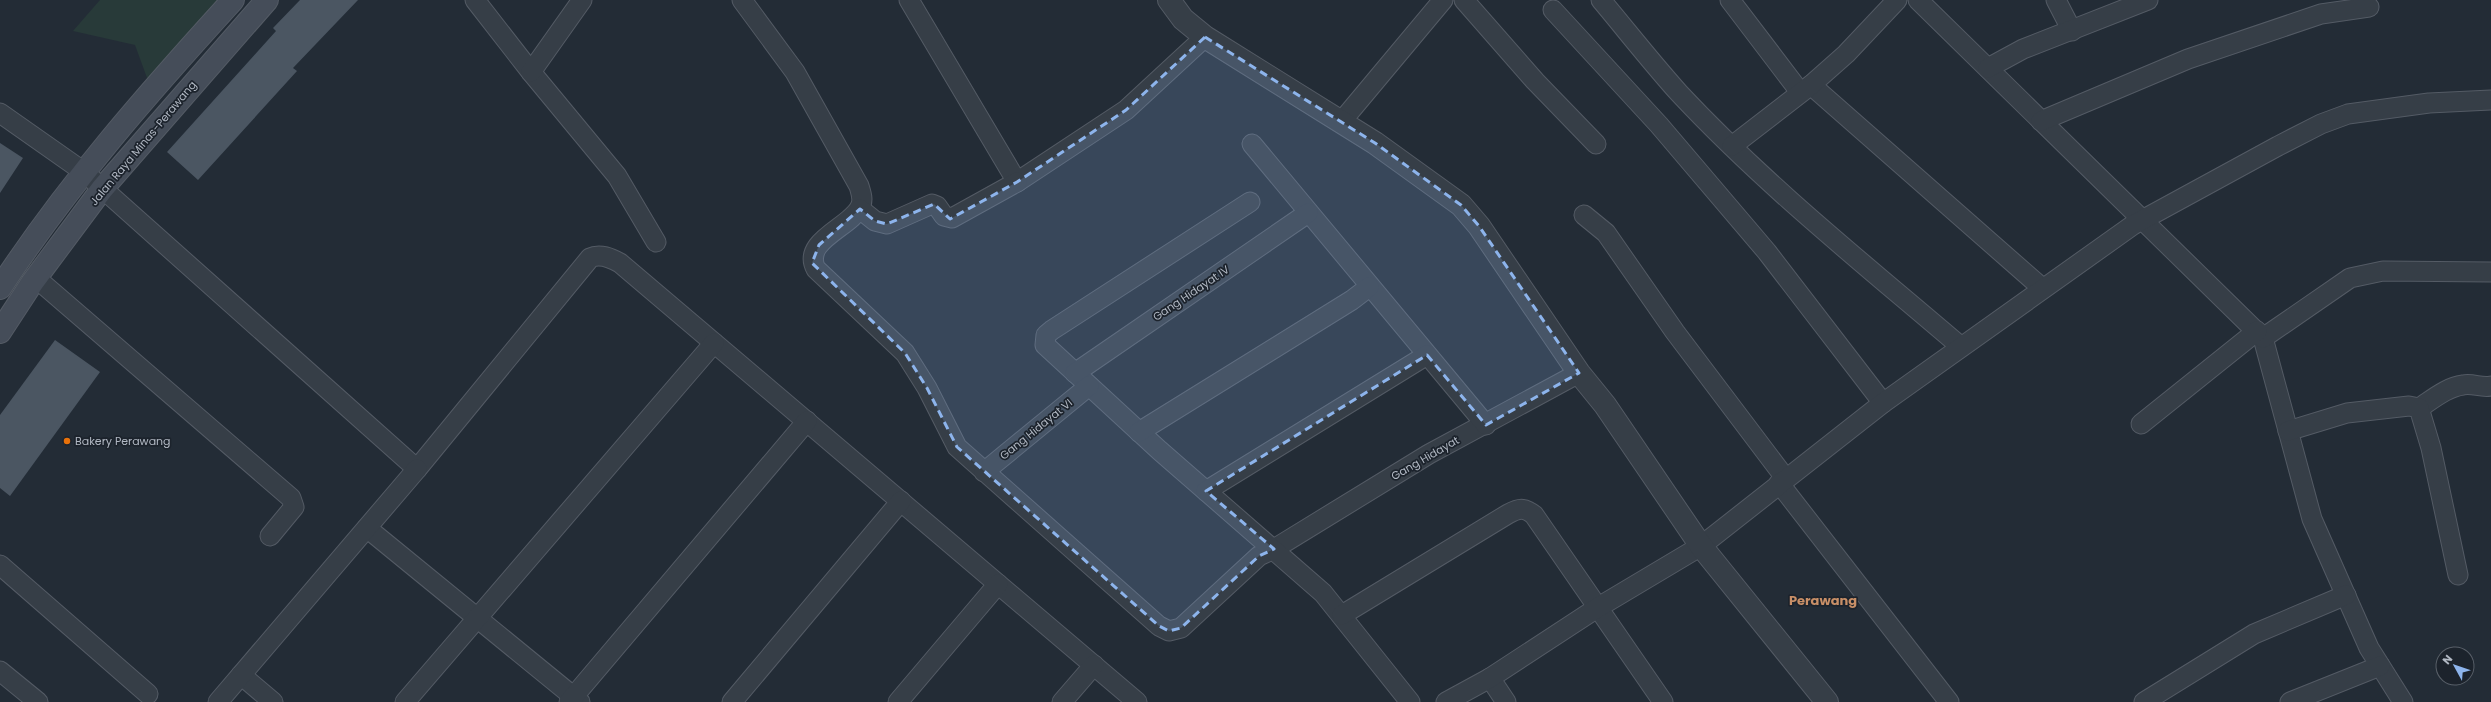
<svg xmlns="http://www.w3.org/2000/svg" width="2491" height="702" font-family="Poppins,sans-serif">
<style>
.green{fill:#283a39}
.building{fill:#4b5662}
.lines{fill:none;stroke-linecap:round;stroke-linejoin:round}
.minor-casing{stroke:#545b65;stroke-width:21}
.tertiary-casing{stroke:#545b65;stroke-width:24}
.secondary-casing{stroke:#545b65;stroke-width:24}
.minor{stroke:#363e47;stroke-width:19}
.tertiary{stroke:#363e47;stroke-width:22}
.secondary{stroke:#454d59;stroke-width:22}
.marked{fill:#8db4ec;fill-opacity:0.2;stroke:#8db4ec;stroke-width:3;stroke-dasharray:8 5;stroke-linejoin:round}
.food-dot{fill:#e8710a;stroke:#1c232c;stroke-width:1.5}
.labels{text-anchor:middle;stroke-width:3.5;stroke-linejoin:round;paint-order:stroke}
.street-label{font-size:11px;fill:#b1b8c3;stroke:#1c232c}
.poi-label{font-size:11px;fill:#b1b8c3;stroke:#1c232c;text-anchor:start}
.quarter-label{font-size:13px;font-weight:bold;fill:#c88f67;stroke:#1c232c}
</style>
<rect width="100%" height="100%" fill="#232c36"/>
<polygon class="green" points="100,0 241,0 154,97 135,45 73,31"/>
<g class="building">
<polygon points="300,0 358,0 293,68 297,71 198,180 167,152 276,31 273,28"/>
<polygon points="0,143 23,158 0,193"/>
<polygon points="55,340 100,372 10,496 0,488 0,415"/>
</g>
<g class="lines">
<defs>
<g id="minor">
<polyline points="475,0 531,72 617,176 656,242"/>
<path d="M 742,0 L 795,72 L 859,186 C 861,193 864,200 860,207 C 851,227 801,241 816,269 L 905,353 L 927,388 L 957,447 L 1159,626 L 1169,631 L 1181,628 L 1259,556 L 1274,549 L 1429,454 L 1579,373"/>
<polyline points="909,0 1017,182 1126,110 1205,37"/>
<polyline points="1464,0 1535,81 1596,144"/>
<path d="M 1601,0 C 1627,31 1652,63 1679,93 C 1765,185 1864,264 1960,346"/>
<polyline points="1730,0 1800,92"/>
<polyline points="1918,0 2263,338 2312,519 2369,648 2403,702"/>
<polyline points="2056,0 2072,31"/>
<polyline points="1553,10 1659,125 1767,252 1883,403"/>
<polyline points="1988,68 2023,49 2148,0"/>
<polyline points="531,72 582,0"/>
<polyline points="1811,85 2042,288"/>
<path d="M 0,113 L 84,172 L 417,469 L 590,258 C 600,253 611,258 620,263 L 1137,702"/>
<polyline points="2041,121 2188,59 2321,14 2369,7"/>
<polyline points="1341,122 1443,0"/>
<polyline points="1252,144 1486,425"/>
<polyline points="1732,146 1811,85 1846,54 1897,0"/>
<polyline points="1250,202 1052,330 1046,335 1045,345 1159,450 1323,593 1410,702"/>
<polyline points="860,209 875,221 887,224 932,204 937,206 944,216 952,218 1017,182"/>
<polyline points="1584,215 1606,233 1675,332 1786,479"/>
<polyline points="36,278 291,498 294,507 270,536"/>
<polyline points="2263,338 2350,278 2383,271 2491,272"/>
<polyline points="1075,373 1308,213"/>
<path d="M 2419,408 C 2433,399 2447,387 2463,385 C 2473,383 2481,388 2491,386"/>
<polyline points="2141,424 2257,331"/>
<polyline points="2288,431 2347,413 2409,406 2419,408 2431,448 2458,575"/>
<polyline points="1139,432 1352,300 1369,287"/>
<polyline points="984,472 1089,386"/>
<polyline points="1779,483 1949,702"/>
<polyline points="1206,491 1427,355"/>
<polyline points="367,528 580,702"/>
<polyline points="0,565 148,694"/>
<path d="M 1342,615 L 1508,514 C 1519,508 1524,507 1534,515 L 1663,702"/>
<polyline points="0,671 38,702"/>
<polyline points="241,675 273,702"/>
<polyline points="1490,678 1506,702"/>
<polyline points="218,702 417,469"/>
<polyline points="405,702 714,343"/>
<polyline points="569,702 807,421"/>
<polyline points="732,702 901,501"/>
<polyline points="898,702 998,584"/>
<polyline points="1062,702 1094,665"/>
<polyline points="1446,702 1490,678 1597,608 1701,546 1883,403 2133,225 2278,146 2321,124 2348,114 2429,103 2491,100"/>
<polyline points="2144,702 2254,634 2346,595"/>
<polyline points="2290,702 2380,666"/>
</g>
<polyline id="tertiary" points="1169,0 1183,19 1205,37 1375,143 1461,205 1479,226 1579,373 1605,405 1701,546 1827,702"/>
<g id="secondary">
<path d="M 0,288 C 68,184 150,91 233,0"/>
<polyline points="0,332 32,283 102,189 267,0"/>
</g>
</defs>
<use href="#minor" class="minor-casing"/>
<use href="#tertiary" class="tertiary-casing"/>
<use href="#secondary" class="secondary-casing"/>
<use href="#minor" class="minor"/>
<use href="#tertiary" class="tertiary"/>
<use href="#secondary" class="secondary"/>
</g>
<path class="marked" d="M 1205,37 L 1375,143 L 1461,205 L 1479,226 L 1579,373 L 1486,425 L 1427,355 L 1206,491 L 1274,549 L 1259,556 L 1181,628 L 1169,631 L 1159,626 L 957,447 L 927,388 L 905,353 L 812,263 L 819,245 L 860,209 L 875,221 L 887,224 L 934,204 L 950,219 L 1017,182 L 1126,110 Z"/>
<circle class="food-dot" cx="67" cy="441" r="4"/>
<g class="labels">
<g class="street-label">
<text transform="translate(143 143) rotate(-50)" y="4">Jalan Raya Minas-Perawang</text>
<text transform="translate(1191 293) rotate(-34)" y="4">Gang Hidayat IV</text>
<text transform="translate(1036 429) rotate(-39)" y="4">Gang Hidayat VI</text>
<text transform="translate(1425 458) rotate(-30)" y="4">Gang Hidayat</text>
</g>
<g class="poi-label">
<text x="75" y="445">Bakery Perawang</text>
</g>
<g class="quarter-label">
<text x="1823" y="605">Perawang</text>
</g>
</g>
<g transform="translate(2455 666) rotate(310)"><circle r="19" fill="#1c232c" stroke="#585f68"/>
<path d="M0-3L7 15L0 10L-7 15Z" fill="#8db4ec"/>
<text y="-6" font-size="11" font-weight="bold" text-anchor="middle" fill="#b1b8c3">N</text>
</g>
</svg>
